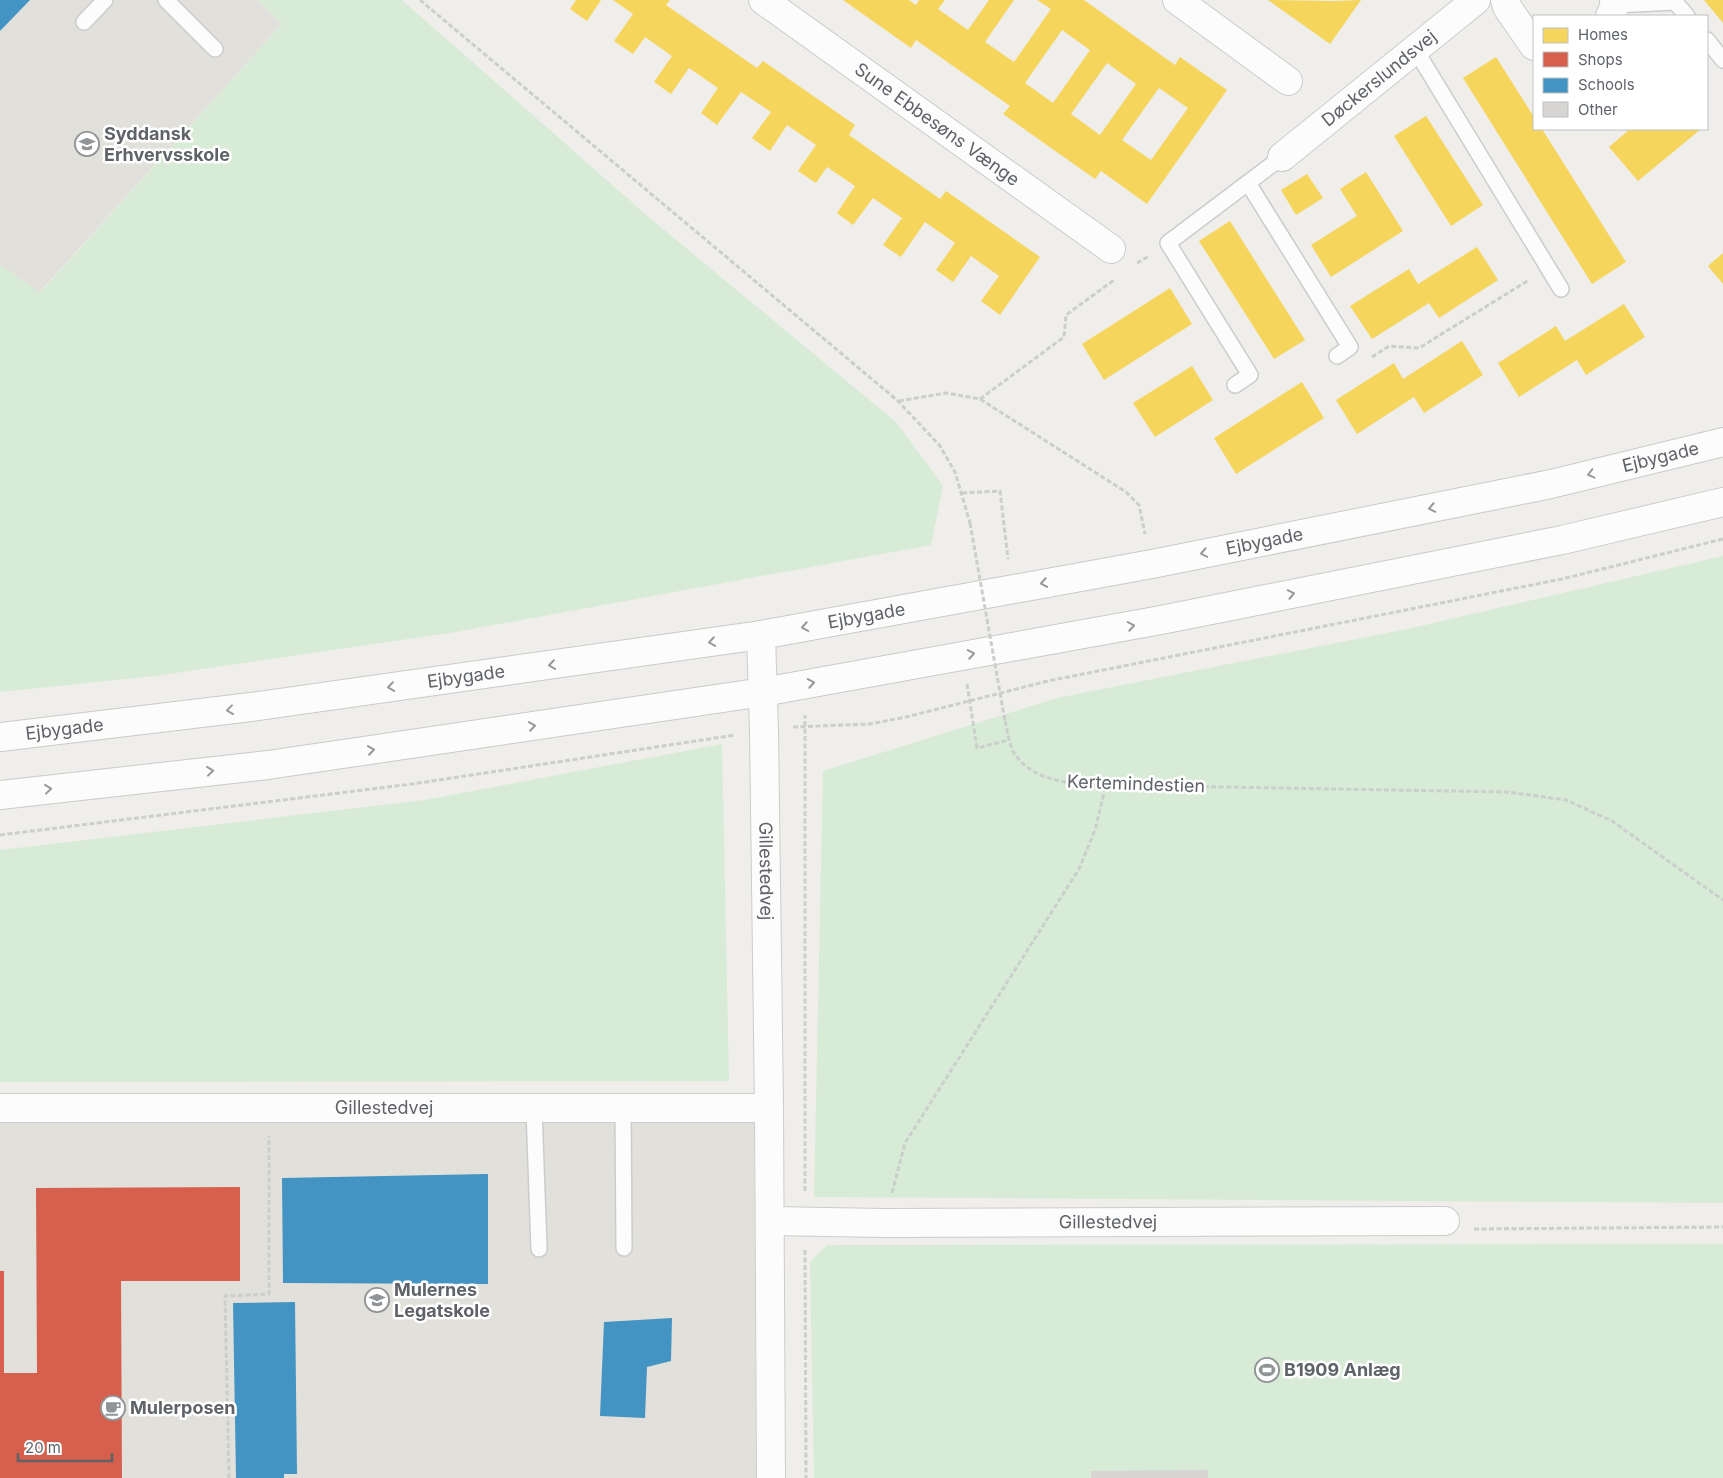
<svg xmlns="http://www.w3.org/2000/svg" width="1723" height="1478" font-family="Inter,sans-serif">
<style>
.education{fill:#e2e0da}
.green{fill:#d8ebd6}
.homes{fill:#f6d55c;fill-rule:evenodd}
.shops{fill:#d6604d}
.schools{fill:#4393c3}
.building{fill:#d6d5d3}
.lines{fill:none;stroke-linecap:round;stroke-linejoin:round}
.lane-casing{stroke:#cbcccc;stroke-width:18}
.street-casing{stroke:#cbcccc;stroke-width:30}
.secondary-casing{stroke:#cacacb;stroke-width:30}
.path{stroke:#cacfcc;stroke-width:3;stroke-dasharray:5 2.5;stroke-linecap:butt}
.lane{stroke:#fdfcfc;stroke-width:15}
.street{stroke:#fdfcfc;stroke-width:28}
.secondary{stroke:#fdfcfc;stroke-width:28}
.path-bridge{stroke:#cacfcc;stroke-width:3;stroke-dasharray:5 2.5;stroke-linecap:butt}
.oneway{stroke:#96999c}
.labels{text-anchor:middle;stroke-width:5;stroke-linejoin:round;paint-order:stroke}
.street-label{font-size:18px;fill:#5f6368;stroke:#fff}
.poi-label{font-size:18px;font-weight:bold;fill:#5f6368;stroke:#fff;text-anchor:start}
</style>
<rect width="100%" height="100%" fill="#efeeea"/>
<g class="education">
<polygon points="0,0 258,0 282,24 39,293 0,265"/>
<polygon points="754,1119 756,1478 0,1478 0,1122"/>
</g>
<g class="green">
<polygon points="258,0 402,0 651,219 897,423 943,486 931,545 456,632 155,676 0,692 0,265 40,293 282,24"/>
<polygon points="1723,556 1723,1203 814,1197 823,771 1057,698 1412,628"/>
<polygon points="722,744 729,1081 0,1082 0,850 425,800"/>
<polygon points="1723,1244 1723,1478 814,1478 810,1262 827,1245"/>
</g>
<g class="homes">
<polygon points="576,0 601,0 587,21 570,9"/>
<polygon points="613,0 670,0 666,5 757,68 763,61 855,125 849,135 940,199 946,191 1040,257 1000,315 981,301 999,276 971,256 953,282 936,270 955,243 925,222 901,257 883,245 902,218 873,198 853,225 837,213 855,186 827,167 816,183 798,171 816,145 787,125 770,151 752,138 771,112 741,92 717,125 701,113 718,88 689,68 671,94 654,82 672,56 645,37 633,54 614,41 633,14"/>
<path d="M 843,0 L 909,0 L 916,5 L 919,0 L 945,0 L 938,9 L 968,30 L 989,0 L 1014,0 L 985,42 L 1014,62 L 1051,9 L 1037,0 L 1084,0 L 1175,65 L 1180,57 L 1227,90 L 1147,204 L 1101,171 L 1095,179 L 1003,114 L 1010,106 L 916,40 L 911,48 ZM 1062,30 L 1090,50 L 1053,103 L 1025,83 ZM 1107,63 L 1136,84 L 1100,135 L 1071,114 ZM 1159,88 L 1188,108 L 1151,160 L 1122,140 Z"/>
<polygon points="1268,0 1334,1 1361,0 1330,44"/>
<polygon points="1704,0 1723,0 1723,23"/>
<polygon points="1496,57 1534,117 1534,129 1542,129 1626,262 1592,284 1463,78"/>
<polygon points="1426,116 1483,205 1451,226 1394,136"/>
<polygon points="1630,129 1701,129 1638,181 1609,147"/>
<polygon points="1366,172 1403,231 1331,277 1311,245 1357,216 1340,189"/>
<polygon points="1307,174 1323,198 1296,215 1281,190"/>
<polygon points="1230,221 1305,340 1274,359 1199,241"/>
<polygon points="1477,247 1498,280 1439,318 1429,303 1372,339 1350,306 1409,269 1418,284"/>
<polygon points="1723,253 1723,284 1708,266"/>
<polygon points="1170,288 1192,324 1104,380 1082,344"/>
<polygon points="1624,304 1645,337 1586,375 1577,360 1519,397 1498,363 1556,326 1565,341"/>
<polygon points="1462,341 1483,375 1424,413 1414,397 1357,434 1336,400 1394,363 1403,379"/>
<polygon points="1192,366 1213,400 1155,437 1133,403"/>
<polygon points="1302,382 1324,418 1236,474 1214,438"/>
</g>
<polygon class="shops" points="240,1187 240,1281 121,1281 122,1478 0,1478 0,1271 4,1271 4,1373 37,1373 36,1188"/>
<g class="schools">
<polygon points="0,0 30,0 0,31"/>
<polygon points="488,1174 488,1284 283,1283 282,1178"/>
<polygon points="295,1302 297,1474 284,1474 284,1478 236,1478 233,1303"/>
<polygon points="672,1318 671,1361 647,1367 645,1418 600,1416 604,1322"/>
</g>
<polygon class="building" points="1208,1470 1208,1478 1091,1478 1091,1471"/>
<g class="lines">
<defs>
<g id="lane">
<polyline points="166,0 215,49"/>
<polyline points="1615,5 1675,2 1687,16"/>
<polyline points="84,22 105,0"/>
<polyline points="1707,40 1723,60"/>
<polyline points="1415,49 1561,289"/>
<polyline points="1248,183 1350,347 1337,356"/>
<polyline points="1235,385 1250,375 1168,243 1282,157"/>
<polyline points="534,1108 539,1249"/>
<polyline points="623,1108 624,1248"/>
</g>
<g id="street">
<path id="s1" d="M 763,0 L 1111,249"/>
<polyline points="1177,0 1288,81"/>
<polyline points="1505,0 1507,7 1534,46"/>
<polyline points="1610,16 1615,5 1614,0"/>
<path id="s2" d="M 1282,157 L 1476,0"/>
<path id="s3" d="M 761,635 L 764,731 L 769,1108 L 771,1478"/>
<path id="s4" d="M 0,1108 L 769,1108"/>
<path id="s5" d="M 770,1221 L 884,1223 L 1445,1221"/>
</g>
<g id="secondary">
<path id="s6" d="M 0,737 L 251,707 L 761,635 L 1152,564 L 1551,484 L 1723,442"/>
<polyline points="0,795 268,765 763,692 1161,620 1562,540 1723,502"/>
</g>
</defs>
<use href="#lane" class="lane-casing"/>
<use href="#street" class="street-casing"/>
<use href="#secondary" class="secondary-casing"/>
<g class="path">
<polyline points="420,0 898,401 940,446 955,472 970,523"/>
<polyline points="1137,263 1149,256"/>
<polyline points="1372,357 1389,346 1419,348 1529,280"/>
<polyline points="980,399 1064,337 1066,315 1114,280"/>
<polyline points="899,401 946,393 980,399 1126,492 1139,505 1145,534"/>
<polyline points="962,493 1000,491 1008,559"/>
<polyline points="967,684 977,748 1009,740"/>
<path d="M 1005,721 C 1008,732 1009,748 1017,757 C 1038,784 1075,783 1106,785 L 1507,792 L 1566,800 L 1612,821 L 1723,900"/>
<polyline points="793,727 870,724 906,717 1048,681 1562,579 1723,539"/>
<polyline points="0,835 412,784 735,735"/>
<polyline points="805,1191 805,715"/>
<polyline points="892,1193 905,1143 1079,869 1095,830 1106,785"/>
<polyline points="1474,1229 1723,1227"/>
<polyline points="805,1250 806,1478"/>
<polyline points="229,1478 225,1296 269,1294 269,1136"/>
</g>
<use href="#lane" class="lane"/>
<use href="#street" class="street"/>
<use href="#secondary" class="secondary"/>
<polyline class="path-bridge" points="970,523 1005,721"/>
</g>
<defs><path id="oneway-chevron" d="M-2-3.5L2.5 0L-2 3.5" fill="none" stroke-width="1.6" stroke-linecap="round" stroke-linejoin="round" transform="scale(1.25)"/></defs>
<g class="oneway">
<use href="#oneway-chevron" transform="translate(1591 474) rotate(166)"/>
<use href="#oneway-chevron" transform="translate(1432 508) rotate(169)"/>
<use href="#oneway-chevron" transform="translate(1204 553) rotate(169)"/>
<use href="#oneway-chevron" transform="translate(1044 583) rotate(170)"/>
<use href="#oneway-chevron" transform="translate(1291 594) rotate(-11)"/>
<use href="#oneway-chevron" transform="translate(1131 626) rotate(-10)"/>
<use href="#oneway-chevron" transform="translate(805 627) rotate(170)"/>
<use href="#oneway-chevron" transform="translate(712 642) rotate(172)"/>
<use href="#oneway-chevron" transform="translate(971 654) rotate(-10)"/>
<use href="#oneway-chevron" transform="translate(552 665) rotate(172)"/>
<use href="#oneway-chevron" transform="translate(811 683) rotate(-10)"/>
<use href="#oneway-chevron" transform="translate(391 687) rotate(172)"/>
<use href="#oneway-chevron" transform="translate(230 710) rotate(173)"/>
<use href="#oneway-chevron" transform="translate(532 726) rotate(-8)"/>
<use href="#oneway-chevron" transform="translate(371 750) rotate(-8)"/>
<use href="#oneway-chevron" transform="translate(210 771) rotate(-6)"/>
<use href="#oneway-chevron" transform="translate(48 789) rotate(-6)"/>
</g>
<defs>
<symbol id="university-ring" viewBox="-11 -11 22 22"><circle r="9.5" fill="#fff" stroke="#919496" stroke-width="1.5"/><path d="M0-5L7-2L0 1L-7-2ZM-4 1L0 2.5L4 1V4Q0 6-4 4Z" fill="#919496"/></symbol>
<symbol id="stadium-ring" viewBox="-11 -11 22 22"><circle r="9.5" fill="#fff" stroke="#919496" stroke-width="1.5"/><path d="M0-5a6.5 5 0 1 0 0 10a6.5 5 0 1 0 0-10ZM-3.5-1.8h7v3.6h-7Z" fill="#919496"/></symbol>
<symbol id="cafe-ring" viewBox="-11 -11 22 22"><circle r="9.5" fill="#fff" stroke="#919496" stroke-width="1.5"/><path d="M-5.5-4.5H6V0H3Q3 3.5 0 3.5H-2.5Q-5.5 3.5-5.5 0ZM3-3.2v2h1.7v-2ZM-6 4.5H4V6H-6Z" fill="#919496"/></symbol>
</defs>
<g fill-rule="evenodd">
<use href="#university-ring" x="73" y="130" width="28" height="28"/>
<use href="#university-ring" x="363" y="1286" width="28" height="28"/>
<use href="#stadium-ring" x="1253" y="1356" width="28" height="28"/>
<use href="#cafe-ring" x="99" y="1394" width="28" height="28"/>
</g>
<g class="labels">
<g class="street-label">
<text dy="6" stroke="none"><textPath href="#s2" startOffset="125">Døckerslundsvej</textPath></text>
<text dy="6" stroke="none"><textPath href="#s1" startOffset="214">Sune Ebbesøns Vænge</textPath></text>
<text dy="6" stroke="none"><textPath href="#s6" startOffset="1685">Ejbygade</textPath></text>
<text dy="6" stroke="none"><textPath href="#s6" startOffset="1280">Ejbygade</textPath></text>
<text dy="6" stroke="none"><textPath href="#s6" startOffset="875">Ejbygade</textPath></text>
<text dy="6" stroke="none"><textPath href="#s6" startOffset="470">Ejbygade</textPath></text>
<text dy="6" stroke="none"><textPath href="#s6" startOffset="65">Ejbygade</textPath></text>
<text transform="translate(1136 784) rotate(2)" y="6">Kertemindestien</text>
<text dy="6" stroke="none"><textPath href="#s3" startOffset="236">Gillestedvej</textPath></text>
<text dy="6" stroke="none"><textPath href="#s4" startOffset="384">Gillestedvej</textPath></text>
<text dy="6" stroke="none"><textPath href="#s5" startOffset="338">Gillestedvej</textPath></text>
</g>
<g class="poi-label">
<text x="104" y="140">Syddansk<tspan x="104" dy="21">Erhvervsskole</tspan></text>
<text x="394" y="1296">Mulernes<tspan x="394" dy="21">Legatskole</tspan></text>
<text x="1284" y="1376">B1909 Anlæg</text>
<text x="130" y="1414">Mulerposen</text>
</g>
</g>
<rect x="1533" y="15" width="175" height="115" fill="#ffffff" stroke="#bfc1c3"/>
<rect x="1543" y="28" width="25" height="15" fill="#f6d55c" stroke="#bfc1c3"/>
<text x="1578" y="40" font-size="15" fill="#5f6368">Homes</text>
<rect x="1543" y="52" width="25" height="15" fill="#d6604d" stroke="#bfc1c3"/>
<text x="1578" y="65" font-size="15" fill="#5f6368">Shops</text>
<rect x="1543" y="78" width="25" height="15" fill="#4393c3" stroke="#bfc1c3"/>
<text x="1578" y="90" font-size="15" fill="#5f6368">Schools</text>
<rect x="1543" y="102" width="25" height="15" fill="#d6d5d3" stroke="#bfc1c3"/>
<text x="1578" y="115" font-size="15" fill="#5f6368">Other</text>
<path d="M18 1453v8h94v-8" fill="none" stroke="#5f6368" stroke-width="2.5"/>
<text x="25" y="1453" font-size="15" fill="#5f6368" stroke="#ffffff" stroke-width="4" paint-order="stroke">20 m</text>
</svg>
